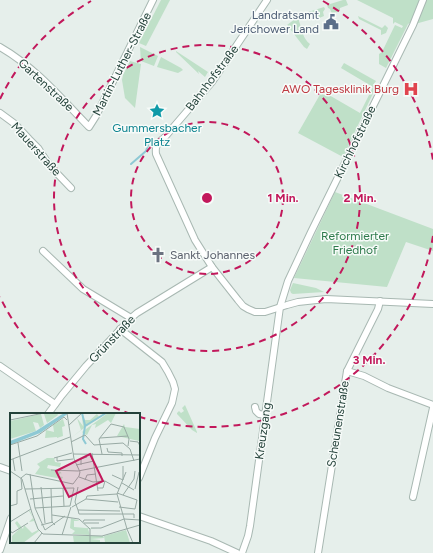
<svg xmlns="http://www.w3.org/2000/svg" width="433" height="553" font-family="Figtree,sans-serif">
<style>
.green{fill:#bfe0c8}
.lines{fill:none;stroke-linecap:round;stroke-linejoin:round}
.stream{stroke:#8ec9d4;stroke-width:2}
.street-casing{stroke:#a8b8b2;stroke-width:8}
.street{stroke:#fff;stroke-width:6}
.ring{fill:none;stroke:#c2185b;stroke-width:2;stroke-dasharray:7 5}
.labels{text-anchor:middle;stroke-width:3;stroke-linejoin:round;paint-order:stroke}
.service-label{font-size:12px;fill:#4e5e75;stroke:#f7fbf9;text-anchor:end}
.street-label{font-size:12px;fill:#24423a;stroke:#f7fbf9}
.health-label{font-size:12px;fill:#be3a42;stroke:#f7fbf9;text-anchor:end}
.culture-label{font-size:12px;fill:#0d838f;stroke:#f7fbf9}
.park-label{font-size:12px;fill:#2d7a4b;stroke:#f7fbf9}
.worship-label{font-size:12px;fill:#5b616d;stroke:#f7fbf9;text-anchor:start}
.inset-river{fill:none;stroke:#8ec9d4;stroke-width:2}
.inset-road{fill:none;stroke:#98aaa4;stroke-width:1}
.view{fill:#c2185b;fill-opacity:0.15;stroke:#c2185b;stroke-width:2}
.inset-edge{fill:none;stroke:#24423a;stroke-width:2}
.centre{fill:#c2185b;stroke:#f7fbf9;stroke-width:2}
.ring-label{font-size:12px;text-anchor:middle;font-weight:bold;fill:#c2185b;stroke:#f7fbf9;stroke-width:3;stroke-linejoin:round;paint-order:stroke}
</style>
<rect width="100%" height="100%" fill="#e6efeb"/>
<g class="green">
<polygon points="161,0 170,0 146,46 139,43"/>
<polygon points="343,0 346,0 348,5 340,8 340,11 332,14 330,9 328,8 327,5"/>
<polygon points="357,0 420,0 410,23 408,24 386,68 379,64 379,54 382,52 395,25 402,28 403,26 395,22 393,24 393,18"/>
<polygon points="425,0 433,0 433,19 415,24"/>
<polygon points="324,7 325,9 323,12 324,16 317,19 316,17 307,19 305,13"/>
<path d="M 299,16 L 300,19 L 299,21 C 302,30 303,39 310,44 L 307,49 L 304,47 L 287,25 Z"/>
<polygon points="358,16 382,28 385,25 388,28 386,33 381,35 381,30 359,19"/>
<polygon points="140,47 158,56 154,66 141,61"/>
<polygon points="176,51 208,72 205,77 198,71 199,74 176,52"/>
<polygon points="161,57 181,68 183,70 178,73 157,67"/>
<polygon points="130,61 141,64 135,108 125,98 122,80 123,75"/>
<polygon points="344,63 376,81 373,85 376,87 343,157 298,133 322,91 360,113 373,87 341,68"/>
<polygon points="335,192 433,229 433,251 406,242 387,287 294,278"/>
<polygon points="293,283 316,288 324,292 293,294 291,293 290,290"/>
<polygon points="185,405 197,432 197,433 192,430 177,414 177,413 179,411 181,413 184,411 182,408"/>
</g>
<g class="lines">
<polyline class="stream" points="131,164 146,151 149,142"/>
<defs>
<g id="street">
<path d="M 267,0 L 212,82 L 164,138 C 157,144 155,145 156,154 L 195,240 L 212,267 L 238,300 L 243,306 L 248,309 L 255,312 L 265,312 L 287,305 L 298,302 L 326,299 L 433,304"/>
<path d="M 0,47 C 35,67 61,98 89,127 L 96,116 L 153,0"/>
<polyline points="0,113 15,124 29,139 38,148 49,165 71,188"/>
<polyline points="43,251 83,289 131,318"/>
<polyline points="120,329 162,362 168,372 173,382 175,389 172,403 155,438 139,478"/>
<polyline points="0,366 55,404"/>
<polyline points="347,371 364,376 388,388 433,405"/>
<polyline points="255,407 256,411 259,414 265,415"/>
<polyline points="48,414 62,395 86,366 131,318 137,313 212,267"/>
<polyline points="0,467 11,471"/>
<polyline points="413,497 433,408"/>
<polyline points="139,516 211,541 237,553"/>
<polyline points="0,550 11,518"/>
<polyline points="242,553 248,536 250,526 280,307 288,281 311,232 413,25 423,0"/>
<polyline points="318,553 347,371 378,309 380,301"/>
</g>
</defs>
<use href="#street" class="street-casing"/>
<use href="#street" class="street"/>
</g>
<g class="ring">
<circle cx="207" cy="198" r="76"/>
<circle cx="207" cy="198" r="153"/>
<path d="M433 236A229 229 0 0 1 140 417M131 414A229 229 0 0 1 0 297M0 99A229 229 0 0 1 91 1M323 1A229 229 0 0 1 433 160"/>
</g>
<defs>
<symbol id="civic-bare" viewBox="-9 -9 18 18"><path d="M-.6-6.5H3V-4.5H.6V-3L4-1V1h2V6H-6V1h2V-1L-.6-3ZM-1.2 2.5V6h2.4V2.5Z" fill="#5c6f8a" stroke="#f7fbf9" stroke-width="2.5" paint-order="stroke"/></symbol>
<symbol id="hospital-bare" viewBox="-9 -9 18 18"><path d="M-5-5h3v3.5h4V-5h3V5h-3V1.5h-4V5h-3Z" fill="#e0444e" stroke="#f7fbf9" stroke-width="2.5" paint-order="stroke"/></symbol>
<symbol id="sight-bare" viewBox="-9 -9 18 18"><path d="M0-6L1.8-2.2L6-1.7L2.9 1.2L3.7 5.4L0 3.3L-3.7 5.4L-2.9 1.2L-6-1.7L-1.8-2.2Z" fill="#0f9aa8" stroke="#f7fbf9" stroke-width="2.5" paint-order="stroke"/></symbol>
<symbol id="church-bare" viewBox="-9 -9 18 18"><path d="M-1.2-6h2.4v3.5h3.3v2.4h-3.3V6h-2.4V-.1h-3.3v-2.4h3.3Z" fill="#6b7280" stroke="#f7fbf9" stroke-width="2.5" paint-order="stroke"/></symbol>
</defs>
<g fill-rule="evenodd">
<use href="#civic-bare" x="320" y="11" width="22" height="22"/>
<use href="#hospital-bare" x="400" y="78" width="22" height="22"/>
<use href="#sight-bare" x="146" y="100" width="22" height="22"/>
<use href="#church-bare" x="147" y="244" width="22" height="22"/>
</g>
<g class="labels">
<g class="service-label">
<text x="319" y="19">Landratsamt<tspan x="319" dy="14">Jerichower Land</tspan></text>
</g>
<g class="street-label">
<text transform="translate(122 64) rotate(-63)" y="4">Martin-Luther-Straße</text>
<text transform="translate(212 78) rotate(-53)" y="4">Bahnhofstraße</text>
<text transform="translate(46 85) rotate(43)" y="4">Gartenstraße</text>
<text transform="translate(355 142) rotate(-64)" y="4">Kirchhofstraße</text>
<text transform="translate(36 149) rotate(48)" y="4">Mauerstraße</text>
<text transform="translate(112 339) rotate(-46)" y="4">Grünstraße</text>
<text transform="translate(338 424) rotate(-81)" y="4">Scheunenstraße</text>
<text transform="translate(263 431) rotate(-82)" y="4">Kreuzgang</text>
</g>
<g class="health-label">
<text x="399" y="93">AWO Tagesklinik Burg</text>
</g>
<g class="culture-label">
<text x="157" y="132">Gummersbacher<tspan x="157" dy="14">Platz</tspan></text>
</g>
<g class="park-label">
<text x="355" y="240">Reformierter<tspan x="355" dy="14">Friedhof</tspan></text>
</g>
<g class="worship-label">
<text x="170" y="259">Sankt Johannes</text>
</g>
</g>
<g transform="translate(10 413)">
<rect width="130" height="130" fill="#e6efeb"/>
<path d="M 47,0 L 48,2 L 37,10 L 34,1 ZM 97,0 L 74,15 L 61,25 L 71,17 L 67,5 L 73,13 L 72,3 L 75,7 L 80,7 L 87,1 L 89,4 ZM 98,0 L 106,0 L 101,10 L 98,7 L 85,15 L 86,11 L 82,12 L 77,22 L 74,21 L 72,19 ZM 31,1 L 34,12 L 30,15 L 28,10 L 23,9 L 26,18 L 0,26 L 0,8 ZM 53,6 L 55,13 L 52,14 L 53,23 L 47,25 L 47,28 L 47,24 L 35,25 L 36,17 L 44,19 L 43,12 ZM 114,11 L 115,14 L 130,16 L 129,28 L 107,23 ZM 37,45 L 44,45 L 45,49 L 51,50 L 50,54 L 38,52 L 37,55 L 51,59 L 52,63 L 51,60 L 48,63 L 53,64 L 52,66 L 25,61 L 30,54 L 27,51 ZM 19,98 L 20,98 L 29,118 L 13,130 L 2,130 L 2,123 L 9,116 L 5,110 L 7,108 L 13,116 L 14,112 L 22,120 L 28,117 L 24,108 L 19,109 L 23,105 ZM 61,105 L 70,108 L 64,108 L 64,114 L 88,116 L 78,116 L 80,122 L 62,121 L 65,118 L 60,115 ZM 116,117 L 120,130 L 95,129 L 94,123 ZM 63,123 L 93,123 L 94,125 L 80,126 L 90,127 L 90,130 L 64,130 Z" fill="#bfe0c8"/>
<path d="M 54,0 L 59,0 L 30,20 L 0,32 L 0,28 L 26,18 Z" fill="#8ec9d4"/>
<path class="inset-river" d="M 72,0 L 75,12M 76,31 L 73,26 L 75,13 L 96,0"/>
<path class="inset-road" d="M 0,7 L 34,0M 59,12 L 72,0M 90,25 L 118,23M 120,28 L 128,29 L 130,33M 61,29 L 75,22 L 84,32 L 113,30 L 120,36 L 124,48M 8,30 L 12,58M 0,32 L 27,23 L 54,4 L 57,7M 97,35 L 98,39 L 112,40 L 112,43M 82,40 L 88,78M 63,41 L 130,42M 92,41 L 89,26 L 101,11 L 114,14 L 119,26 L 118,33M 47,44 L 47,48 L 63,46M 44,45 L 62,40M 3,46 L 5,58M 0,47 L 60,24M 66,52 L 84,48M 71,52 L 71,46 L 77,44M 41,57 L 68,58 L 130,46M 0,58 L 12,66 L 22,100 L 28,116 L 33,121 L 92,123 L 130,112M 116,59 L 107,81 L 117,116M 20,61 L 25,95 L 35,117 L 55,103M 102,62 L 113,67M 69,64 L 83,69 L 95,68 L 109,76M 75,67 L 77,62 L 86,61M 113,67 L 113,53M 112,70 L 124,77M 31,74 L 35,110M 41,75 L 42,109 L 45,112M 53,75 L 54,93M 88,75 L 93,75 L 95,68M 12,76 L 11,65 L 16,61 L 63,71 L 69,63 L 70,59 L 64,46 L 57,0M 15,76 L 64,75 L 60,93M 125,76 L 129,59M 107,80 L 127,87 L 125,96 L 109,94M 113,82 L 124,66 L 125,58M 20,86 L 53,83M 76,86 L 77,83 L 107,81M 0,93 L 7,91 L 7,78 L 12,76M 62,94 L 76,86 L 108,89M 25,95 L 60,93M 68,97 L 69,101 L 124,101 L 124,105M 68,97 L 110,98M 68,97 L 65,89 L 68,74M 42,102 L 69,106 L 80,116 L 80,130M 0,109 L 21,96M 73,109 L 74,107 L 95,107M 74,110 L 89,110M 31,112 L 43,109M 81,115 L 91,115 L 114,106 L 130,107M 117,116 L 123,130M 0,117 L 2,120 L 18,110M 52,122 L 61,94M 24,130 L 32,120"/>
<path class="view" d="M 80,41 L 93,68 L 59,84 L 46,58 Z"/>
<rect width="130" height="130" class="inset-edge"/>
</g>
<circle cx="207" cy="198" r="6" class="centre"/>
<g class="ring-label">
<text x="283" y="202">1 Min.</text>
<text x="360" y="202">2 Min.</text>
<text x="369" y="364">3 Min.</text>
</g>
</svg>
